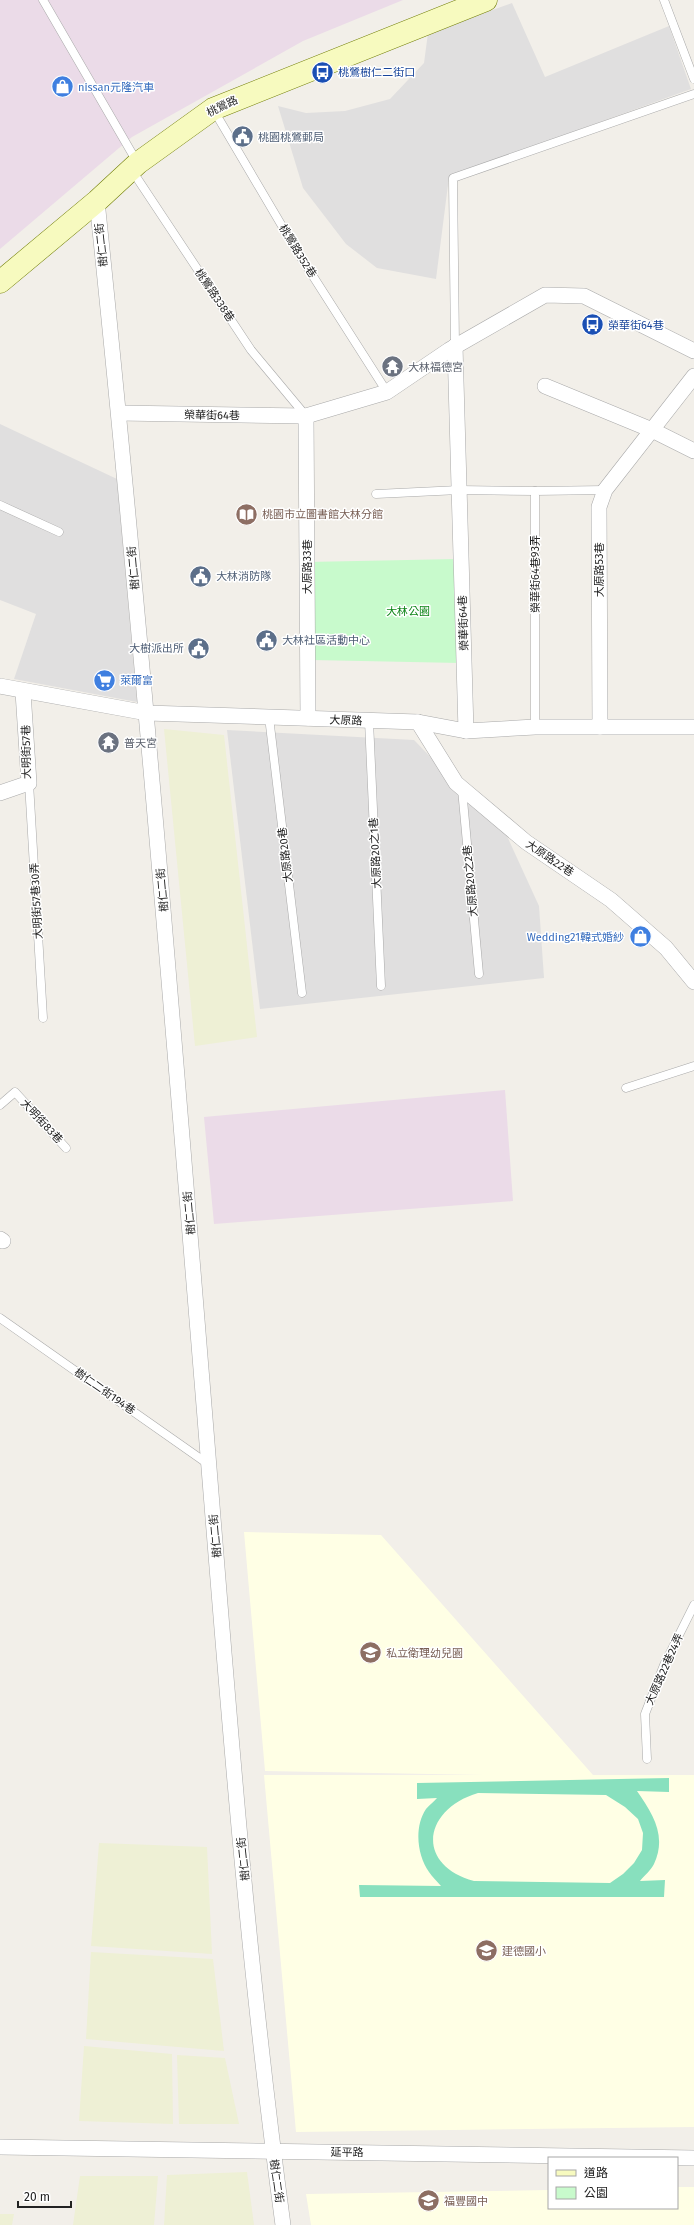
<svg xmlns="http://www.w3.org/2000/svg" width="694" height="2225" font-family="'Fira Sans','Noto Sans TC',sans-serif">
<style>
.residential{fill:#e0dfdf}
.industrial{fill:#ebdbe8}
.education{fill:#ffffe5}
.farmland{fill:#eef0d5}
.park{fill:#c8facc}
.pitch{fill:#88e0be;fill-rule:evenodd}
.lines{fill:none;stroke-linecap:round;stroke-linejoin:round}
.lane-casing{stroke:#a9a9a9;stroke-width:9}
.street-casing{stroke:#a9a9a9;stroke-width:16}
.secondary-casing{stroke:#707d05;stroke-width:23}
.lane{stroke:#fff;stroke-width:8}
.street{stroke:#fff;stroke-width:15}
.secondary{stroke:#f7fabf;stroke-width:22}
.labels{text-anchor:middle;stroke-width:3;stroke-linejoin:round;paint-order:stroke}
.transit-label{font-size:11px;fill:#164399;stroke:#fff;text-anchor:start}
.shop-label{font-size:11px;fill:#366cbe;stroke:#fff;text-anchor:start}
.street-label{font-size:11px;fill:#222;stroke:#fff}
.service-label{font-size:11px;fill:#4e5e75;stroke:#fff;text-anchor:start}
.worship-label{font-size:11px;fill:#5b616d;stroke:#fff;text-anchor:start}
.education-label{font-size:11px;fill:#785e54;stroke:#fff;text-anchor:start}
.park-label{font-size:11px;fill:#0c8416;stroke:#fff}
</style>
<rect width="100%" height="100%" fill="#f2efe9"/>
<g class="residential">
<polygon points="512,3 545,77 669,26 691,89 449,177 436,279 377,268 346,244 303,188 278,106 306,113 345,111 390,99 424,63 428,33"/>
<polygon points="0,424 117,479 137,702 14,679 36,614 0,600"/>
<polygon points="227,730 414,740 507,836 539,906 544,978 260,1009"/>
</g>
<g class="industrial">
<polygon points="0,0 403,0 303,41 132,137 0,249"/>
<polygon points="505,1090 513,1201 214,1224 204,1117"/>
</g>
<g class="education">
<polygon points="244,1532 381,1535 593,1775 694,1775 694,2127 296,2132 264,1775 485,1775 265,1771"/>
<polygon points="677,2187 694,2187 694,2225 311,2225 306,2194 549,2190 549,2208 677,2208"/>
</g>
<g class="farmland">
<polygon points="164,729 224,735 257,1037 195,1046"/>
<polygon points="99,1843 207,1847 212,1954 91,1946"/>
<polygon points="91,1952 213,1959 224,2051 86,2039"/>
<polygon points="84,2046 172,2054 173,2124 79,2121"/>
<polygon points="177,2055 225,2058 239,2124 179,2124"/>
<polygon points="247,2172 254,2225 164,2225 167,2175"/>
<polygon points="80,2176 158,2176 154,2225 73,2225"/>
<polygon points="0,2214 14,2214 12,2225 0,2225"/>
</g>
<polygon class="park" points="457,559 460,663 312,660 307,562"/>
<path class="pitch" d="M 669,1778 L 669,1792 L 637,1791 C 653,1814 667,1836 654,1864 C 651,1870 644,1876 640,1881 L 665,1880 L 664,1897 L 360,1897 L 359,1885 L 441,1886 C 437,1881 432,1877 429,1872 C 417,1855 414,1827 426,1809 C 429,1805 434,1802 437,1798 L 417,1799 L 417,1783 ZM 478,1793 L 606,1795 L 625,1807 L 638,1819 L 643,1833 L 642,1850 L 634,1863 L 623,1874 L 610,1883 L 474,1881 C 414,1864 424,1809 478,1793 Z"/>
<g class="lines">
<defs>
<g id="lane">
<polyline points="43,0 137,162"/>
<polyline points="664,0 694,79"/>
<polyline points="213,109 295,248 387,392"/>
<polyline points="131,169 251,350 306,416"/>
<polyline points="455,346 453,178 694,94"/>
<polyline points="376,494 459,490 535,491"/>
<polyline points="0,505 59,532"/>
<polyline points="269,717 302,993"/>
<polyline points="369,721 381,986"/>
<polyline points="535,727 535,491 605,490"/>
<polyline points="29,783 43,1018"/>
<polyline points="462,789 479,974"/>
<polyline points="626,1088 694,1066"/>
<polyline points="0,1105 15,1092 66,1148"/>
<polyline points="0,1318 208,1464"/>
<polyline points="647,1759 645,1714 664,1665 694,1605"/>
</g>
<g id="street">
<path d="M 97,201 C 138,594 170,988 202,1381 C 225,1663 245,1945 283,2225"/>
<polyline points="455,346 466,731"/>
<polyline points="545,386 652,430 694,451"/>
<polyline points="119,413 306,416 387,392 449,350 545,295 584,296 694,351"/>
<polyline points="306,416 308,718"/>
<polyline points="0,686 147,713 418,722 466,731 535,727 694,727"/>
<polyline points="418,722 456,783 526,842 611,900 666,948 694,982"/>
<polyline points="600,727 599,507 605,490 694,376"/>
<polyline points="0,793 29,783 23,692"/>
<polyline points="0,1239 3,1241"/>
<polyline points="0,2147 694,2158"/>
</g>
<polyline id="secondary" points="0,282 97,201 138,163 213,109 486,0"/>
</defs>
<use href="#lane" class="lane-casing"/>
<use href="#street" class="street-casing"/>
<use href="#secondary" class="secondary-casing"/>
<use href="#lane" class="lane"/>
<use href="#street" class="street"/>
<use href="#secondary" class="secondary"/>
</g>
<defs>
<symbol id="bus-disc" viewBox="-11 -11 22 22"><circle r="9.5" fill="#1a4fb4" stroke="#fff"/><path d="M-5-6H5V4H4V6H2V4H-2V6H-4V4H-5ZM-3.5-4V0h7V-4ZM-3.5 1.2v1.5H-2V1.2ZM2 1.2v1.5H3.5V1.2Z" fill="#fff"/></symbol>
<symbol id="shop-disc" viewBox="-11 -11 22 22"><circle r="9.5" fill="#3f7fe0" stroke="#fff"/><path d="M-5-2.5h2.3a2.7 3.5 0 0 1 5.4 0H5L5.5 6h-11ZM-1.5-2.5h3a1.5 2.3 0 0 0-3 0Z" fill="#fff"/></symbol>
<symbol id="civic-disc" viewBox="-11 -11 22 22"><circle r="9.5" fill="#5c6f8a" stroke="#fff"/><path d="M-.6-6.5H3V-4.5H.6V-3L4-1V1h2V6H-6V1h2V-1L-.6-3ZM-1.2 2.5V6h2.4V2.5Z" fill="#fff"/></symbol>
<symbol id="temple-disc" viewBox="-11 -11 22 22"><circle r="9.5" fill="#6b7280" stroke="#fff"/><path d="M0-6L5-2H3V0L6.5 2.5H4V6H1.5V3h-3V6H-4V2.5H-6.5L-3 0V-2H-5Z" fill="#fff"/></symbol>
<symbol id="library-disc" viewBox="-11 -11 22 22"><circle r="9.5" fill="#8d6e63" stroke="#fff"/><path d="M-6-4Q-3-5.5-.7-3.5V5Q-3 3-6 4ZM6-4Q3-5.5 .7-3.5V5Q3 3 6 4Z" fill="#fff"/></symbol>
<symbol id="supermarket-disc" viewBox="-11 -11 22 22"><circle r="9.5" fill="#3f7fe0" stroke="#fff"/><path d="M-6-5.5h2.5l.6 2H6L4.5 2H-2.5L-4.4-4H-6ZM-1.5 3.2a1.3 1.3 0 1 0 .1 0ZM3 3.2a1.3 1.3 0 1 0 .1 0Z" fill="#fff"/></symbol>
<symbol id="school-disc" viewBox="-11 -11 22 22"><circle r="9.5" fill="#8d6e63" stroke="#fff"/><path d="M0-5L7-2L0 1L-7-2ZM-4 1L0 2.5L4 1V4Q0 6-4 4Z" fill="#fff"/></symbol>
</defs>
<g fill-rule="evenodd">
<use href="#bus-disc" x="310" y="60" width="25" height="25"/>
<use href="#shop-disc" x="50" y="74" width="25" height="25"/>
<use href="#civic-disc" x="230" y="124" width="25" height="25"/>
<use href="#bus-disc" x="580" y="312" width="25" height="25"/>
<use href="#temple-disc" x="380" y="354" width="25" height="25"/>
<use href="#library-disc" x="234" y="502" width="25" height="25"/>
<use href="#civic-disc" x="188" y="564" width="25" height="25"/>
<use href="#civic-disc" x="254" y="628" width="25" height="25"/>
<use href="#civic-disc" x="186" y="636" width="25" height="25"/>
<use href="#supermarket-disc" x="92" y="668" width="25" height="25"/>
<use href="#temple-disc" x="96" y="730" width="25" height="25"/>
<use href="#shop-disc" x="628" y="924" width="25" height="25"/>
<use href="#school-disc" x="358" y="1640" width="25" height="25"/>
<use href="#school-disc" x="474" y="1938" width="25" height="25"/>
<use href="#school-disc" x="416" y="2188" width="25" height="25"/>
</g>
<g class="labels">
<g class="transit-label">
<text x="338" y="76">桃鶯樹仁二街口</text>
<text x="608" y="329">榮華街64巷</text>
</g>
<g class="shop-label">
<text x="78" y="91">nissan元隆汽車</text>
<text x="120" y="684">萊爾富</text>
<text x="624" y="941" text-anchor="end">Wedding21韓式婚紗</text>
</g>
<g class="street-label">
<text transform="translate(222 106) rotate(-26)" y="4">桃鶯路</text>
<text transform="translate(101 245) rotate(-96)" y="4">樹仁二街</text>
<text transform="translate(298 251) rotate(58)" y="4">桃鶯路352巷</text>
<text transform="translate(215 295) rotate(56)" y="4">桃鶯路338巷</text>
<text transform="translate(212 415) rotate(1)" y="4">榮華街64巷</text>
<text transform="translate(307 567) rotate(-90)" y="4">大原路33巷</text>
<text transform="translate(133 568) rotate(-95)" y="4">樹仁二街</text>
<text transform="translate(599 570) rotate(-90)" y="4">大原路53巷</text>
<text transform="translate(535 574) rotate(-90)" y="4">榮華街64巷93弄</text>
<text transform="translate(463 623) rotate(-92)" y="4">榮華街64巷</text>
<text transform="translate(346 720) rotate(2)" y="4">大原路</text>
<text transform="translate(26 752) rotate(-91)" y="4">大明街57巷</text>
<text transform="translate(375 853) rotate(-93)" y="4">大原路20之1巷</text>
<text transform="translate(285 855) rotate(-97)" y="4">大原路20巷</text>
<text transform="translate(550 858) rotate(34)" y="4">大原路22巷</text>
<text transform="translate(470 881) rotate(-95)" y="4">大原路20之2巷</text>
<text transform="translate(162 890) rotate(-95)" y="4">樹仁二街</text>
<text transform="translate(36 901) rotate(-93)" y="4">大明街57巷30弄</text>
<text transform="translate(42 1121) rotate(47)" y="4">大明街83巷</text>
<text transform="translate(189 1213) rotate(-95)" y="4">樹仁二街</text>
<text transform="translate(105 1391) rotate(35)" y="4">樹仁二街194巷</text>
<text transform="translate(215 1536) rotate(-95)" y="4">樹仁二街</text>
<text transform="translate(664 1669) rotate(-66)" y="4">大原路22巷24弄</text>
<text transform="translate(243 1859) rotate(-96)" y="4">樹仁二街</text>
<text transform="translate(347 2152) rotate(1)" y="4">延平路</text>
<text transform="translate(277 2181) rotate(82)" y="4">樹仁二街</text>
</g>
<g class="service-label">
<text x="258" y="141">桃園桃鶯郵局</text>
<text x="216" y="580">大林消防隊</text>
<text x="282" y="644">大林社區活動中心</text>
<text x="184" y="652" text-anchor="end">大樹派出所</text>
</g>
<g class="worship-label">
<text x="408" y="371">大林福德宮</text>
<text x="124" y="747">普天宮</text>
</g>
<g class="education-label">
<text x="262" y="518">桃園市立圖書館大林分館</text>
<text x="386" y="1657">私立衛理幼兒園</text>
<text x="502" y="1955">建德國小</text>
<text x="444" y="2205">福豐國中</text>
</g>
<g class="park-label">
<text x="408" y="615">大林公園</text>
</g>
</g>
<rect x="548" y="2157" width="130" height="52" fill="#ffffff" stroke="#a7a7a7"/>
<rect x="556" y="2170" width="20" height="6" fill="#f7fabf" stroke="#a7a7a7"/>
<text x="584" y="2177" font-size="12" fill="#222222">道路</text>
<rect x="556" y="2187" width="20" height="12" fill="#c8facc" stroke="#a7a7a7"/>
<text x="584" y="2197" font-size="12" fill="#222222">公園</text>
<path d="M18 2201v6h53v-6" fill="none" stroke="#222222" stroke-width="2"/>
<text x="24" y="2201" font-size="12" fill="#222222" stroke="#ffffff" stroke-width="3" paint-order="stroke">20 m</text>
</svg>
